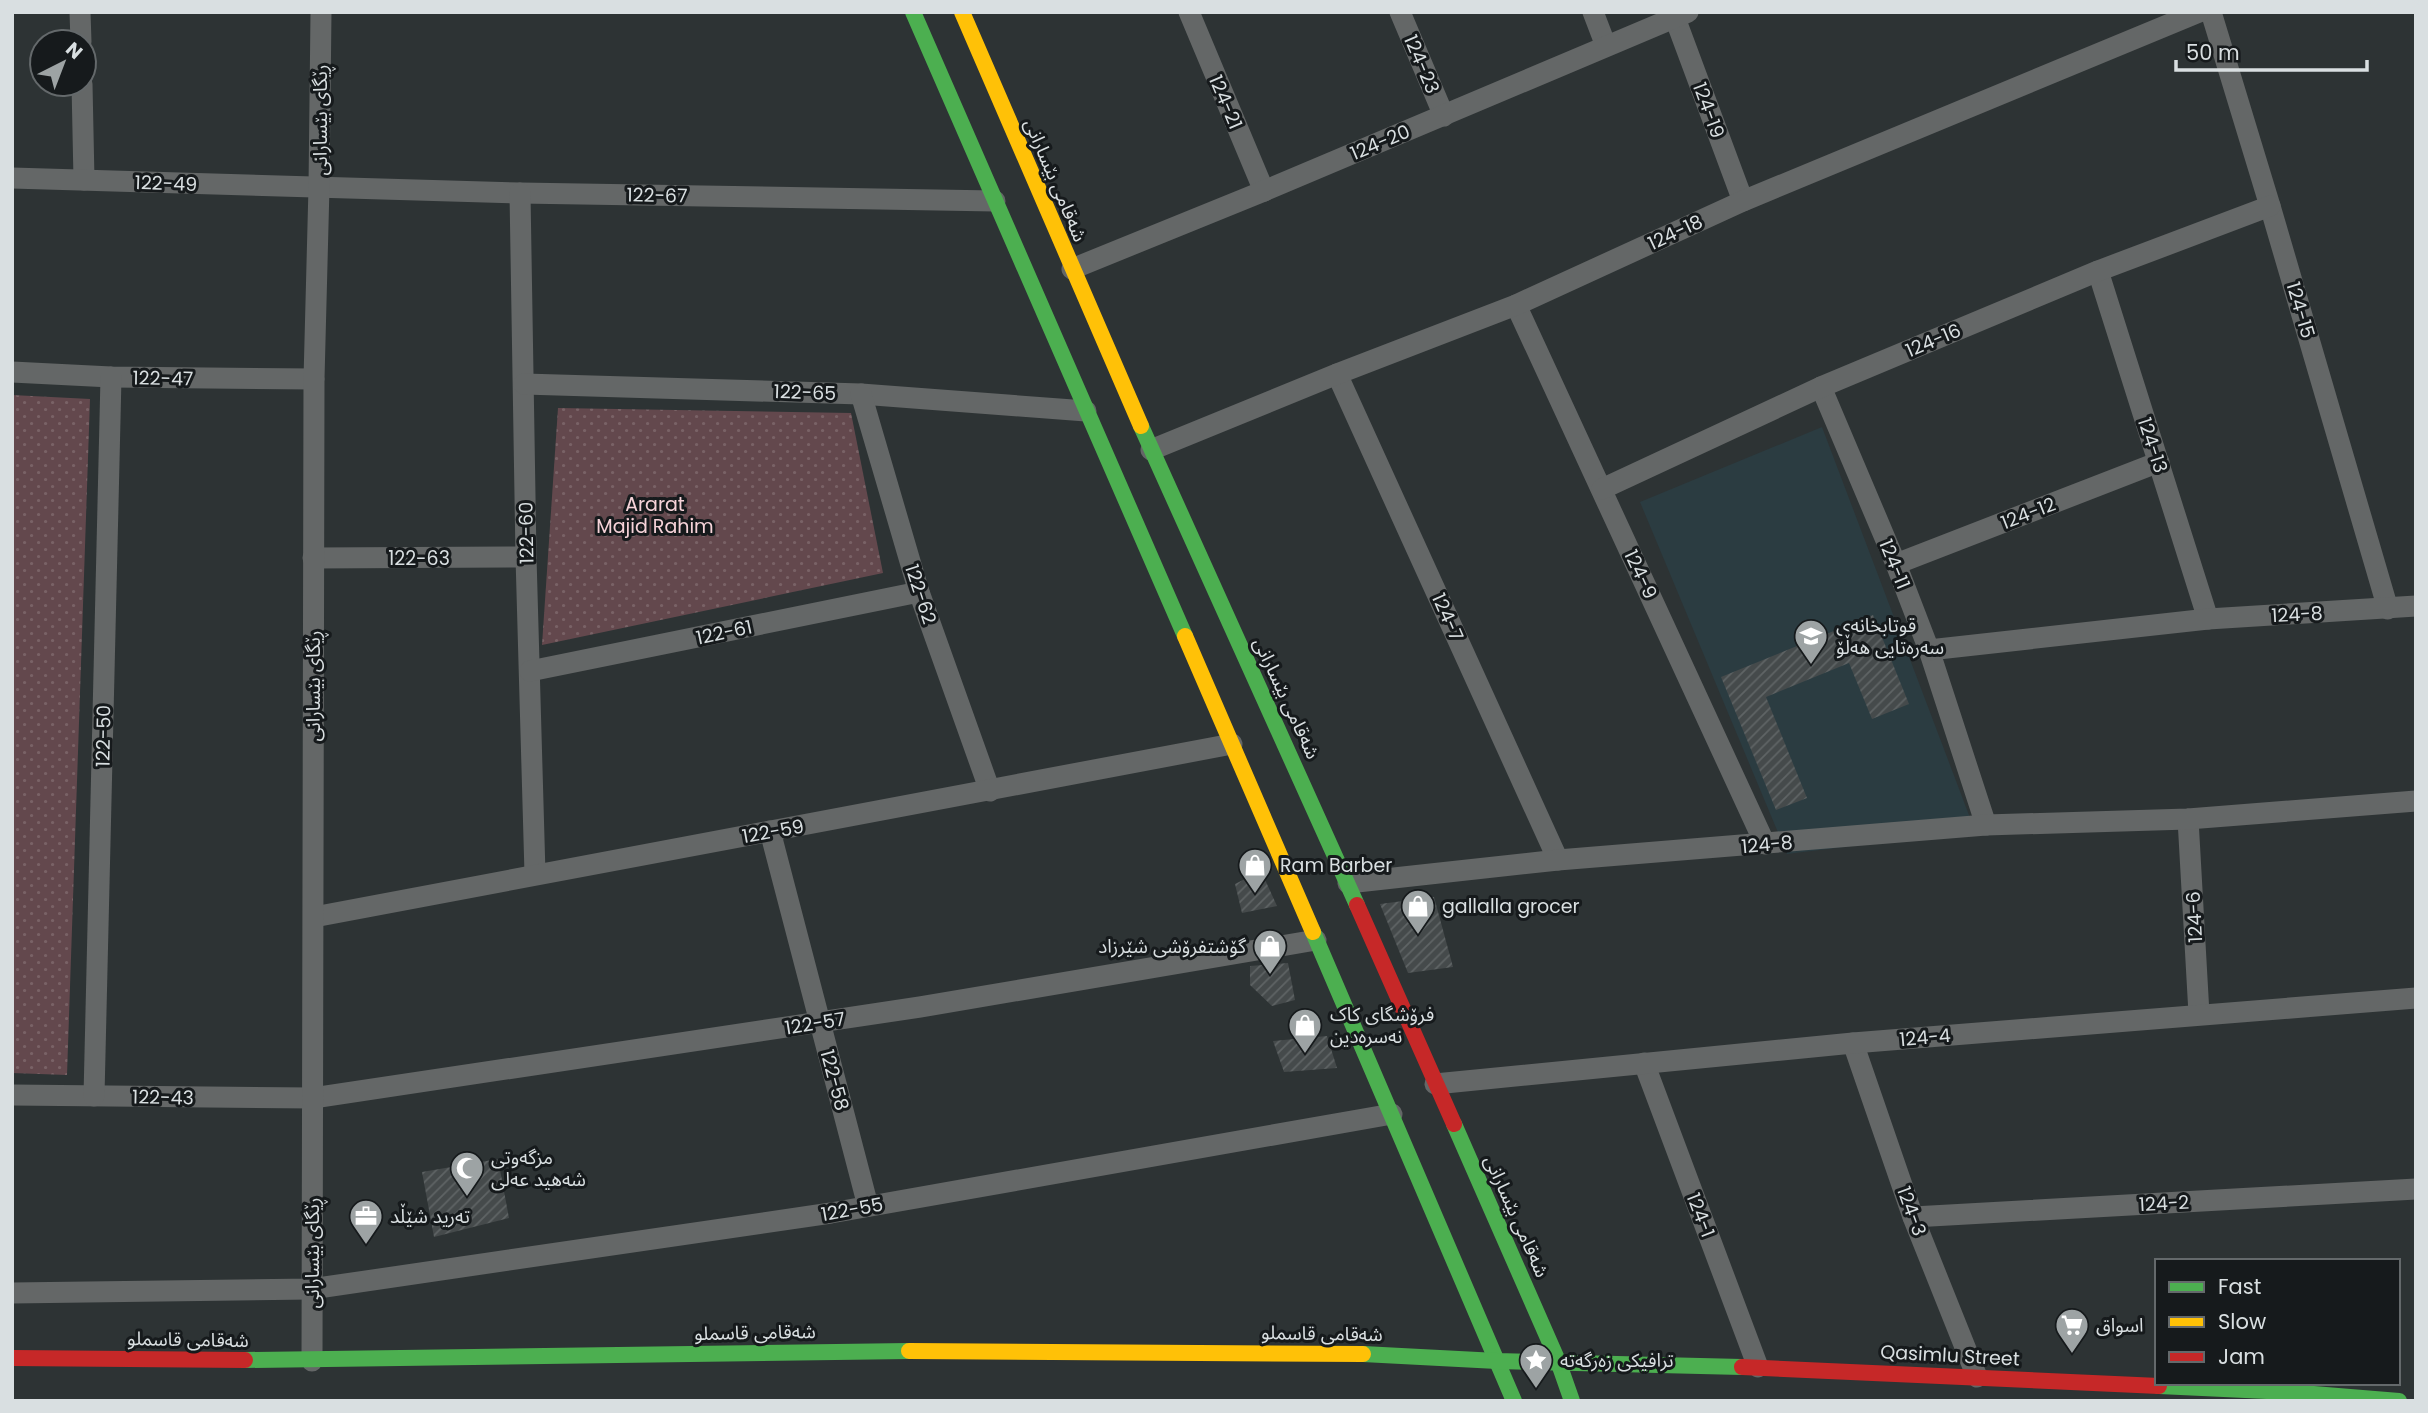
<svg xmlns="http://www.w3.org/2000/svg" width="2428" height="1413" font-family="Poppins,'Noto Sans Arabic',sans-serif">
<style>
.built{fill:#2b3c41}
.park{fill:url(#park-dots)}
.building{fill:url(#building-hatch)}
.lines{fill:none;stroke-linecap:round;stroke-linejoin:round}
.street{stroke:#646767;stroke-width:21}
.fast{stroke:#4caf50;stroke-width:16}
.slow{stroke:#ffc107;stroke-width:16}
.jam{stroke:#c62828;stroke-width:16}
.labels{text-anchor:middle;stroke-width:6;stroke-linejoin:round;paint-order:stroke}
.street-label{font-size:19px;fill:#d9dfe1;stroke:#161a1c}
.park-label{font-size:19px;fill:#f6d3d9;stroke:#161a1c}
.poi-label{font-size:19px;fill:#d9dfe1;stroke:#161a1c;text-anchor:start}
</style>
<defs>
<pattern id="park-dots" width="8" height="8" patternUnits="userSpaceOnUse" patternTransform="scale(1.75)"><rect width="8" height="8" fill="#63484d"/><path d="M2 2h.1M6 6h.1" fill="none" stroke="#796266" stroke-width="1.8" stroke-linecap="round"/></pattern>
<pattern id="building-hatch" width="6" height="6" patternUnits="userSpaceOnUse" patternTransform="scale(1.75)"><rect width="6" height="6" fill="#454a4b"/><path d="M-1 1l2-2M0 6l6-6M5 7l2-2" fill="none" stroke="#5f6465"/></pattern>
</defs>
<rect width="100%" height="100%" fill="#2d3334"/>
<polygon class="built" points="1822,427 1975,831 1787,854 1640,502"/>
<g class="park">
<polygon points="12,395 90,399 67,1075 12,1073"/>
<polygon points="558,408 851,413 883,573 542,645"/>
</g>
<g class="building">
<polygon points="1873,615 1909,704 1872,719 1849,663 1766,697 1807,798 1776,810 1721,677"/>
<polygon points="1261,871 1277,906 1242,913 1235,884"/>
<polygon points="1434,897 1453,967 1408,973 1380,904"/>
<polygon points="1288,963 1295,1000 1272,1006 1250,985 1250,966"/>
<polygon points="1327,1036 1337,1068 1284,1072 1273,1041"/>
<polygon points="498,1159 509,1218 434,1237 422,1172"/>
</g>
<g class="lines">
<g class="street">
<polyline points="80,12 81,42"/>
<polyline points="1189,12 1264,191"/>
<polyline points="1400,12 1444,116"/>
<polyline points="1593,12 1606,46"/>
<polyline points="2211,12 2270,206 2388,609"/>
<polyline points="1675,18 1743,201"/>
<polyline points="82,84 84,180"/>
<polyline points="12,178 520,193 995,201"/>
<polyline points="520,193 526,557 535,874"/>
<polyline points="1072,269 1264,191 1688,12"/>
<polyline points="2098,271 2208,619"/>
<polyline points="1516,305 1765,844"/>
<polyline points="12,372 111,377 314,379"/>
<polyline points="1337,374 1558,860"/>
<polyline points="524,384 861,394 1086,411"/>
<polyline points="1821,387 1896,564 1929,650 1986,825"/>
<polyline points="861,394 919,592 990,791"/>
<polyline points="1151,450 1337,374 1516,305 1743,201 2199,12"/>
<polyline points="1602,489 1821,387 2098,271 2270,206"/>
<polyline points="313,558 526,557"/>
<polyline points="1896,564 2159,462"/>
<polyline points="1929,650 2208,619 2416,606"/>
<polyline points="530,671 919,592"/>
<polyline points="2188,819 2199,1014"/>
<polyline points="770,831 868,1206"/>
<polyline points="1348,883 1558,860 1986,825 2188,819 2416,801"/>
<polyline points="314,917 1232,744"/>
<polyline points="1853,1043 1913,1217 1977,1377"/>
<polyline points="1644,1063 1758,1367"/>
<polyline points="1435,1084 1853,1043 2416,998"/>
<polyline points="12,1095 313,1098 920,1007 1316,940"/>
<polyline points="94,1096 111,377"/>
<polyline points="1913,1217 2416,1189"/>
<polyline points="12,1293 311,1289 831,1213 1392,1114"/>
<polyline points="312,1361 314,379 319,187 321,12"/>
</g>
<g class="fast">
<polyline points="913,12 1185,636"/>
<polyline points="1141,426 1357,905"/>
<polyline points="1313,932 1514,1401"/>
<polyline points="1454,1124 1558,1361 1572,1401"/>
<polyline points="1363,1354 1497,1361 1742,1367"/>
<polyline points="245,1360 909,1351"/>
<polyline points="2159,1386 2289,1392 2399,1401"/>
</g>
<g class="slow">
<polyline points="962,12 1141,426"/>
<polyline points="1185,636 1313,932"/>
<polyline points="909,1351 1363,1354"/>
</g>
<g class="jam">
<polyline points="1357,905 1454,1124"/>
<polyline points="12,1358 245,1360"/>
<polyline points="1742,1367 2159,1386"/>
</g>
</g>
<defs>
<symbol id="school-pin" viewBox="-11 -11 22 30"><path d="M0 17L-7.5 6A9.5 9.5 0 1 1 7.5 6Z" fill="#9da3a4" stroke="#161a1c"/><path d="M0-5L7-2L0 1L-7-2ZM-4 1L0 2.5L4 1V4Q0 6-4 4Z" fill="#fff"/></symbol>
<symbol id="shop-pin" viewBox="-11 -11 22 30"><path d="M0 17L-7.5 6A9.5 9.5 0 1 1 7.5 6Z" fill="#9da3a4" stroke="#161a1c"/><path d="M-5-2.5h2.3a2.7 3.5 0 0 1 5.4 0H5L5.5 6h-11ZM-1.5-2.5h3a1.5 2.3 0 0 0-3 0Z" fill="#fff"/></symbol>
<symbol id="mosque-pin" viewBox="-11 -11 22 30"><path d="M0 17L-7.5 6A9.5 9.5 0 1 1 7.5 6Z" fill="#9da3a4" stroke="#161a1c"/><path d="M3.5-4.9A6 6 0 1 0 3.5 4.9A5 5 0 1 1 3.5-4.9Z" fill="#fff"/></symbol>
<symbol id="office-pin" viewBox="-11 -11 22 30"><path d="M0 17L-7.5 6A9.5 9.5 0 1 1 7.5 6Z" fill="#9da3a4" stroke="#161a1c"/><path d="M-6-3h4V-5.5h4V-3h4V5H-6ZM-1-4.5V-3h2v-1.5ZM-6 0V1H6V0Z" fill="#fff"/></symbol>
<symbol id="supermarket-pin" viewBox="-11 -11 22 30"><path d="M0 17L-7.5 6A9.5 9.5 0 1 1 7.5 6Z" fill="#9da3a4" stroke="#161a1c"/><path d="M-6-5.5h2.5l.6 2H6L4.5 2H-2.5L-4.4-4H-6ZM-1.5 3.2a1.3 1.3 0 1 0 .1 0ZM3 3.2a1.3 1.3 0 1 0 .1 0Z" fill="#fff"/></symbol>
<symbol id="sight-pin" viewBox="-11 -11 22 30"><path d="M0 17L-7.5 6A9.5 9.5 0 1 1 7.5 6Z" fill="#9da3a4" stroke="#161a1c"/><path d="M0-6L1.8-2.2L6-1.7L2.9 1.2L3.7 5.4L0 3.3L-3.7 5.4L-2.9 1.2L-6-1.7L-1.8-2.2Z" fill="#fff"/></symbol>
</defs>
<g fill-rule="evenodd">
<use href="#school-pin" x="1792" y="617" width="38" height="52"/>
<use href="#shop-pin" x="1236" y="846" width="38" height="52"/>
<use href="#shop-pin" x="1399" y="887" width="38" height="52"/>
<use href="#shop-pin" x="1251" y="927" width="38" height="52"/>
<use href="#shop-pin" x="1286" y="1006" width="38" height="52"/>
<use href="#mosque-pin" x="448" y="1149" width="38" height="52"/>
<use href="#office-pin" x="347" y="1197" width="38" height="52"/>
<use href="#supermarket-pin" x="2053" y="1306" width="38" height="52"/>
<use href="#sight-pin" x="1517" y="1341" width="38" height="52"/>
</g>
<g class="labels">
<g class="street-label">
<text transform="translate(1422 64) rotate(67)" y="7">124-23</text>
<text transform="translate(1226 102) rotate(67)" y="7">124-21</text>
<text transform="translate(1709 110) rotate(70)" y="7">124-19</text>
<text transform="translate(320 120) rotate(-90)" y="7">ڕێگای بێسارانی</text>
<text transform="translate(1380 142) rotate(-23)" y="7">124-20</text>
<text transform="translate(1056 180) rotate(67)" y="7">شەقامی بێسارانی</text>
<text transform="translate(166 183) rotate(2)" y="7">122-49</text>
<text transform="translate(657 195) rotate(1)" y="7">122-67</text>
<text transform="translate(1675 232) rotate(-25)" y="7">124-18</text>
<text transform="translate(2301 310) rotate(74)" y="7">124-15</text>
<text transform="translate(1933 340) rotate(-23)" y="7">124-16</text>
<text transform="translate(163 378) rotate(1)" y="7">122-47</text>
<text transform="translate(805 392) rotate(2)" y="7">122-65</text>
<text transform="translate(2153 445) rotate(72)" y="7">124-13</text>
<text transform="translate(2028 513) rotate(-21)" y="7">124-12</text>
<text transform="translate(526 533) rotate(-91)" y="7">122-60</text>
<text x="419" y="565">122-63</text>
<text transform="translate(1895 564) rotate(68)" y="7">124-11</text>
<text transform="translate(1641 574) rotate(65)" y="7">124-9</text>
<text transform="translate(921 594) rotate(72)" y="7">122-62</text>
<text transform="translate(2297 614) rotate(-3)" y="7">124-8</text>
<text transform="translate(1448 617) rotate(66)" y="7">124-7</text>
<text transform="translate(724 632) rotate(-12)" y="7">122-61</text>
<text transform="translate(313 686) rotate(-90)" y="7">ڕێگای بێسارانی</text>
<text transform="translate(1287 698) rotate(65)" y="7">شەقامی بێسارانی</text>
<text transform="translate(103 736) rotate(-89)" y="7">122-50</text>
<text transform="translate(773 831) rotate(-10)" y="7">122-59</text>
<text transform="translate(1767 844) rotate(-5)" y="7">124-8</text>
<text transform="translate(2194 917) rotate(-93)" y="7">124-6</text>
<text transform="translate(815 1023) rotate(-9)" y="7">122-57</text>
<text transform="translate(1925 1037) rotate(-5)" y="7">124-4</text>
<text transform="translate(835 1080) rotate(75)" y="7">122-58</text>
<text transform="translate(163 1097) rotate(1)" y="7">122-43</text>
<text transform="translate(2164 1203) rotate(-3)" y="7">124-2</text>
<text transform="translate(852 1209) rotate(-10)" y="7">122-55</text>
<text transform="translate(1912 1211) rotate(70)" y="7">124-3</text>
<text transform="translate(1701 1215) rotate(69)" y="7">124-1</text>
<text transform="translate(1517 1216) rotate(66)" y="7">شەقامی بێسارانی</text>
<text transform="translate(312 1253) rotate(-90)" y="7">ڕێگای بێسارانی</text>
<text transform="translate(755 1332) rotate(-1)" y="7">شەقامی قاسملو</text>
<text transform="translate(1322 1333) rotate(1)" y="7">شەقامی قاسملو</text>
<text transform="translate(188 1339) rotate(1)" y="7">شەقامی قاسملو</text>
<text transform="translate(1950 1355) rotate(3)" y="7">Qasimlu Street</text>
</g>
<g class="park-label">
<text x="655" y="511">Ararat<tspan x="655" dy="22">Majid Rahim</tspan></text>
</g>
<g class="poi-label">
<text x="1836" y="632">قوتابخانەی<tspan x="1836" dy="22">سەرەتایی هەڵۆ</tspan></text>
<text x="1280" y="872">Ram Barber</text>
<text x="1442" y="913">gallalla grocer</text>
<text x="1246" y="953" text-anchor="end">گۆشتفرۆشی شێرزاد</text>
<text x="1330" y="1021">فرۆشگای کاک<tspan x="1330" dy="22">نەسرەدین</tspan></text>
<text x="491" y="1164">مزگەوتی<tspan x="491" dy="22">شەهید عەلی</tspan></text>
<text x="390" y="1223">تەرید شێڵد</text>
<text x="2096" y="1332">اسواق</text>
<text x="1560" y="1367">ترافیکی زەرگەتە</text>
</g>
</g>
<rect width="2428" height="1413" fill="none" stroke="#d9dfe1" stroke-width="28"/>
<rect x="2155" y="1259" width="245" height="126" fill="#161a1c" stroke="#64696b" stroke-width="2"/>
<rect x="2169" y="1282" width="35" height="10" fill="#4caf50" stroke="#64696b" stroke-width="2"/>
<text x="2218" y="1294" font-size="21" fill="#d9dfe1">Fast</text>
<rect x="2169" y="1317" width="35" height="10" fill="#ffc107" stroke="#64696b" stroke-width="2"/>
<text x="2218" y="1329" font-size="21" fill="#d9dfe1">Slow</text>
<rect x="2169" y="1352" width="35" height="10" fill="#c62828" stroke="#64696b" stroke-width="2"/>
<text x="2218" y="1364" font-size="21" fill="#d9dfe1">Jam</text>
<g transform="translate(63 63) rotate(42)"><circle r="33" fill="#161a1c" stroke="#64696b" stroke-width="2"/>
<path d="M0-5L12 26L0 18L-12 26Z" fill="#9da3a4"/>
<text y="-10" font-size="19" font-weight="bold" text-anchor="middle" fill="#d9dfe1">N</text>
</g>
<path d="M2176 60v10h191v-10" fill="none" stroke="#d9dfe1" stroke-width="3.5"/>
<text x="2186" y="60" font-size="21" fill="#d9dfe1" stroke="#161a1c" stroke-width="5" paint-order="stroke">50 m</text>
</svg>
